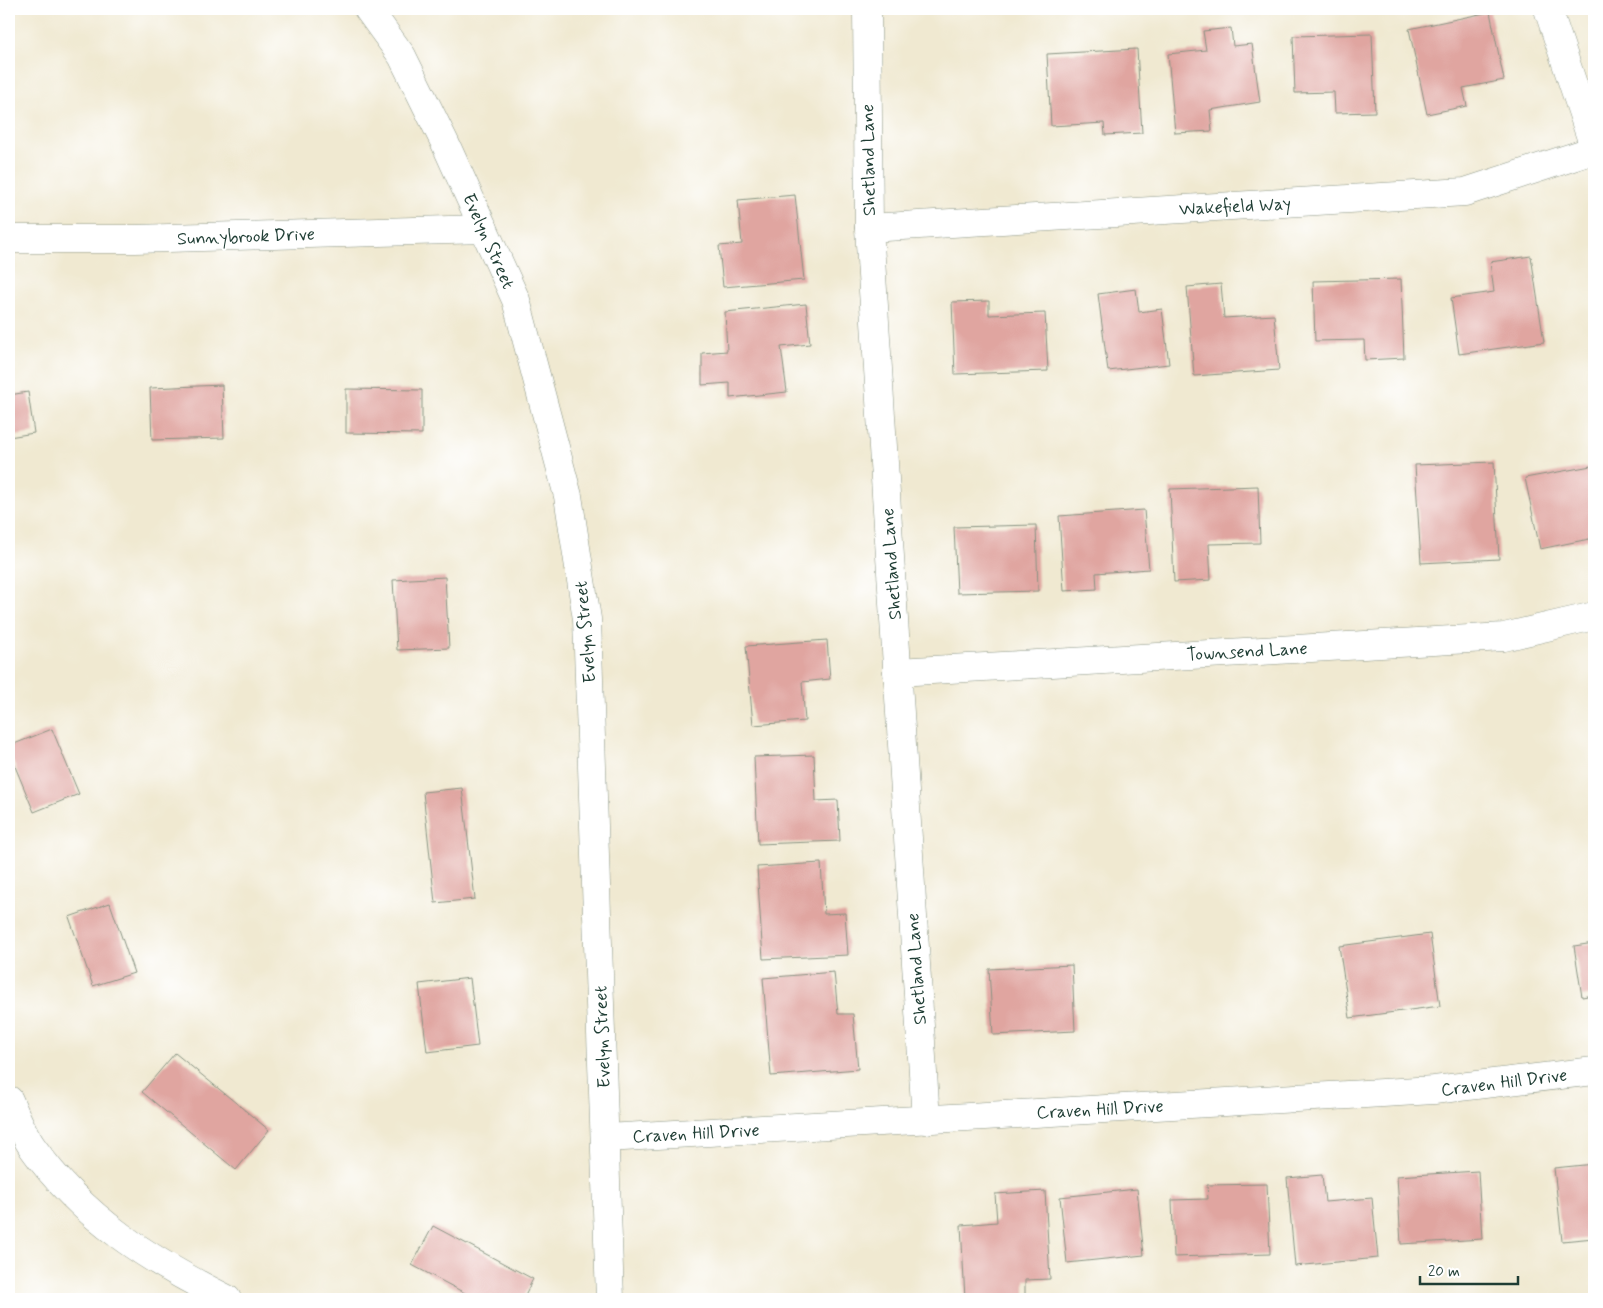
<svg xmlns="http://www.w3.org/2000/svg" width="1603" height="1308" font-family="Mynerve,sans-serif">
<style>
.building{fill:#e0a5a0}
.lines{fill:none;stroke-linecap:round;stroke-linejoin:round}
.minor-casing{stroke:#889382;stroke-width:29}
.minor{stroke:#fff;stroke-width:28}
.labels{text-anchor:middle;stroke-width:4;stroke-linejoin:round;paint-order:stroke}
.street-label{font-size:18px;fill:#1f3d34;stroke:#fff}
</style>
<rect width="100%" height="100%" fill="#fff"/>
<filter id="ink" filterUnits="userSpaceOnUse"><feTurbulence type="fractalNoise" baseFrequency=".02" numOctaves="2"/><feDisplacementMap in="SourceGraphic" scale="10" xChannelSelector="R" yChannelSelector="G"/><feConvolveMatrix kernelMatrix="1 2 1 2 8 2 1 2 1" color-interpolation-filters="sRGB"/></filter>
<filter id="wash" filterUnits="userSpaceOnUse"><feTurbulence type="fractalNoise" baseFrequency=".0096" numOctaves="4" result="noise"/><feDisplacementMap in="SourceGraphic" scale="20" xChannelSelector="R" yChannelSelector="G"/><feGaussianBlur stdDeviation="1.12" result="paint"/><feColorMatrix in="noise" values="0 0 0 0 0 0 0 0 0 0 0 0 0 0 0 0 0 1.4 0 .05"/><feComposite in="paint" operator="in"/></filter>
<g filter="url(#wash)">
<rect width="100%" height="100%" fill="#f0e9d1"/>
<g id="blocks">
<g class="building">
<polygon points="1490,12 1504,80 1463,88 1467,106 1427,114 1409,29"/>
<polygon points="1231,28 1233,46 1252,44 1260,102 1210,110 1212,131 1175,133 1168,54 1206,50 1203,31"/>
<polygon points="1372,34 1375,112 1335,113 1334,92 1295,93 1293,36"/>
<polygon points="1137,49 1142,133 1105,135 1104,123 1051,126 1047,54"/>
<polygon points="795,195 804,280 723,287 719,246 742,244 738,200"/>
<polygon points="1531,256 1544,342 1459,354 1451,298 1494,292 1490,262"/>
<polygon points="1401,279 1404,358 1365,360 1364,340 1315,341 1313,281"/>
<polygon points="1221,284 1224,318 1274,315 1279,370 1194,376 1187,287"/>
<polygon points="1136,289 1139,312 1162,309 1169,364 1108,371 1098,294"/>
<polygon points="989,301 989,315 1045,313 1048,371 955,374 952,302"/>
<polygon points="806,304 810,344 781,347 787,392 730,398 730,383 702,385 702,353 727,351 725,312"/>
<polygon points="222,385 224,438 152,440 150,388"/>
<polygon points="346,389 422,390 422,434 346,433"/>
<polygon points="28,392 34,433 9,437 9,395"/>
<polygon points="1494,462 1499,559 1421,563 1415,465"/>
<polygon points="1591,466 1591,468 1594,467 1594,538 1540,549 1525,478"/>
<polygon points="1258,486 1260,543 1209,544 1211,580 1174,582 1170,489"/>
<polygon points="1144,510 1149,569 1096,573 1097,589 1064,591 1059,516"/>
<polygon points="1036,525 1038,591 957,593 954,527"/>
<polygon points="445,577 449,648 397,650 393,580"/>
<polygon points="827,640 830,679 802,682 805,721 753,725 746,646"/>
<polygon points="52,729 79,794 34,812 9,752 9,746"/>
<polygon points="814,755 816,801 838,800 840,841 758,844 754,757"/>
<polygon points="462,788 475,899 435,903 423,792"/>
<polygon points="821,863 824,914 845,913 848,955 763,959 757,867"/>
<polygon points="110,903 134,973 93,986 69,917"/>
<polygon points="1430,934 1440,1006 1350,1018 1339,946"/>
<polygon points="1594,943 1594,995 1582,997 1574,946"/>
<polygon points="1072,965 1075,1031 993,1035 989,969"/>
<polygon points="834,972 838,1014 853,1014 858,1069 771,1076 763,978"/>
<polygon points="470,978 478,1046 427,1052 419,984"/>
<polygon points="175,1053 269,1130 236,1170 142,1092"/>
<polygon points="1594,1164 1594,1238 1562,1241 1554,1168"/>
<polygon points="1478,1171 1482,1239 1401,1244 1397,1176"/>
<polygon points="1322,1175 1325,1202 1372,1198 1378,1258 1295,1266 1287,1178"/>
<polygon points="1267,1184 1270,1254 1174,1257 1172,1200 1208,1199 1207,1185"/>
<polygon points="1137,1189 1144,1255 1067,1263 1060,1197"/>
<polygon points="1045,1191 1050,1279 1025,1280 1025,1299 965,1299 961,1225 997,1222 995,1194"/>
<polygon points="433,1226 533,1279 523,1299 476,1299 412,1265"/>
</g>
</g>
</g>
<g filter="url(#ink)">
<use href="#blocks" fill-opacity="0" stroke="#889382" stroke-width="1"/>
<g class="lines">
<defs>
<g id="minor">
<polyline points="368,9 402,56 445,143 516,300 568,496 587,619 610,1299"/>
<polyline points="867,9 869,228 926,1120"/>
<polyline points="1548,9 1594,147"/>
<polyline points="869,228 1465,192 1594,150"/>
<polyline points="9,239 135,239 484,229"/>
<polyline points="897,672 1504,637 1594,616"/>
<path d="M 9,1100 C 16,1116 23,1134 33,1148 C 83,1219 151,1261 227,1299"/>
<polyline points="606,1138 1434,1090 1594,1071"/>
</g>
</defs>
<use href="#minor" class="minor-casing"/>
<use href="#minor" class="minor"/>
</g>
</g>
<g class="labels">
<g class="street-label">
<text transform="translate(868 160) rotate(-91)" y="6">Shetland Lane</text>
<text transform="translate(1235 206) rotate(-3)" y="6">Wakefield Way</text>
<text transform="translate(246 236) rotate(-2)" y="6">Sunnybrook Drive</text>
<text transform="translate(489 241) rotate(66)" y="6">Evelyn Street</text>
<text transform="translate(891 564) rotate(-94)" y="6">Shetland Lane</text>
<text transform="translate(585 632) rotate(-95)" y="6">Evelyn Street</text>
<text transform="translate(1247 651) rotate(-3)" y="6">Townsend Lane</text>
<text transform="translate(916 969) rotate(-94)" y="6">Shetland Lane</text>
<text transform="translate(602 1037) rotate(-92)" y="6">Evelyn Street</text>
<text transform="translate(1504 1082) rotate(-7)" y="6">Craven Hill Drive</text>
<text transform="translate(1100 1109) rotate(-3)" y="6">Craven Hill Drive</text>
<text transform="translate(696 1133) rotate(-3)" y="6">Craven Hill Drive</text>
</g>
</g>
<rect width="1603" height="1308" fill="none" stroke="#fff" stroke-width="30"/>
<path d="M1420 1276v8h98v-8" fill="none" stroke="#1f3d34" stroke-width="2.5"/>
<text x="1428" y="1276" font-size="15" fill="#1f3d34" stroke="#ffffff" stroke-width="4" paint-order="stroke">20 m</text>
</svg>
